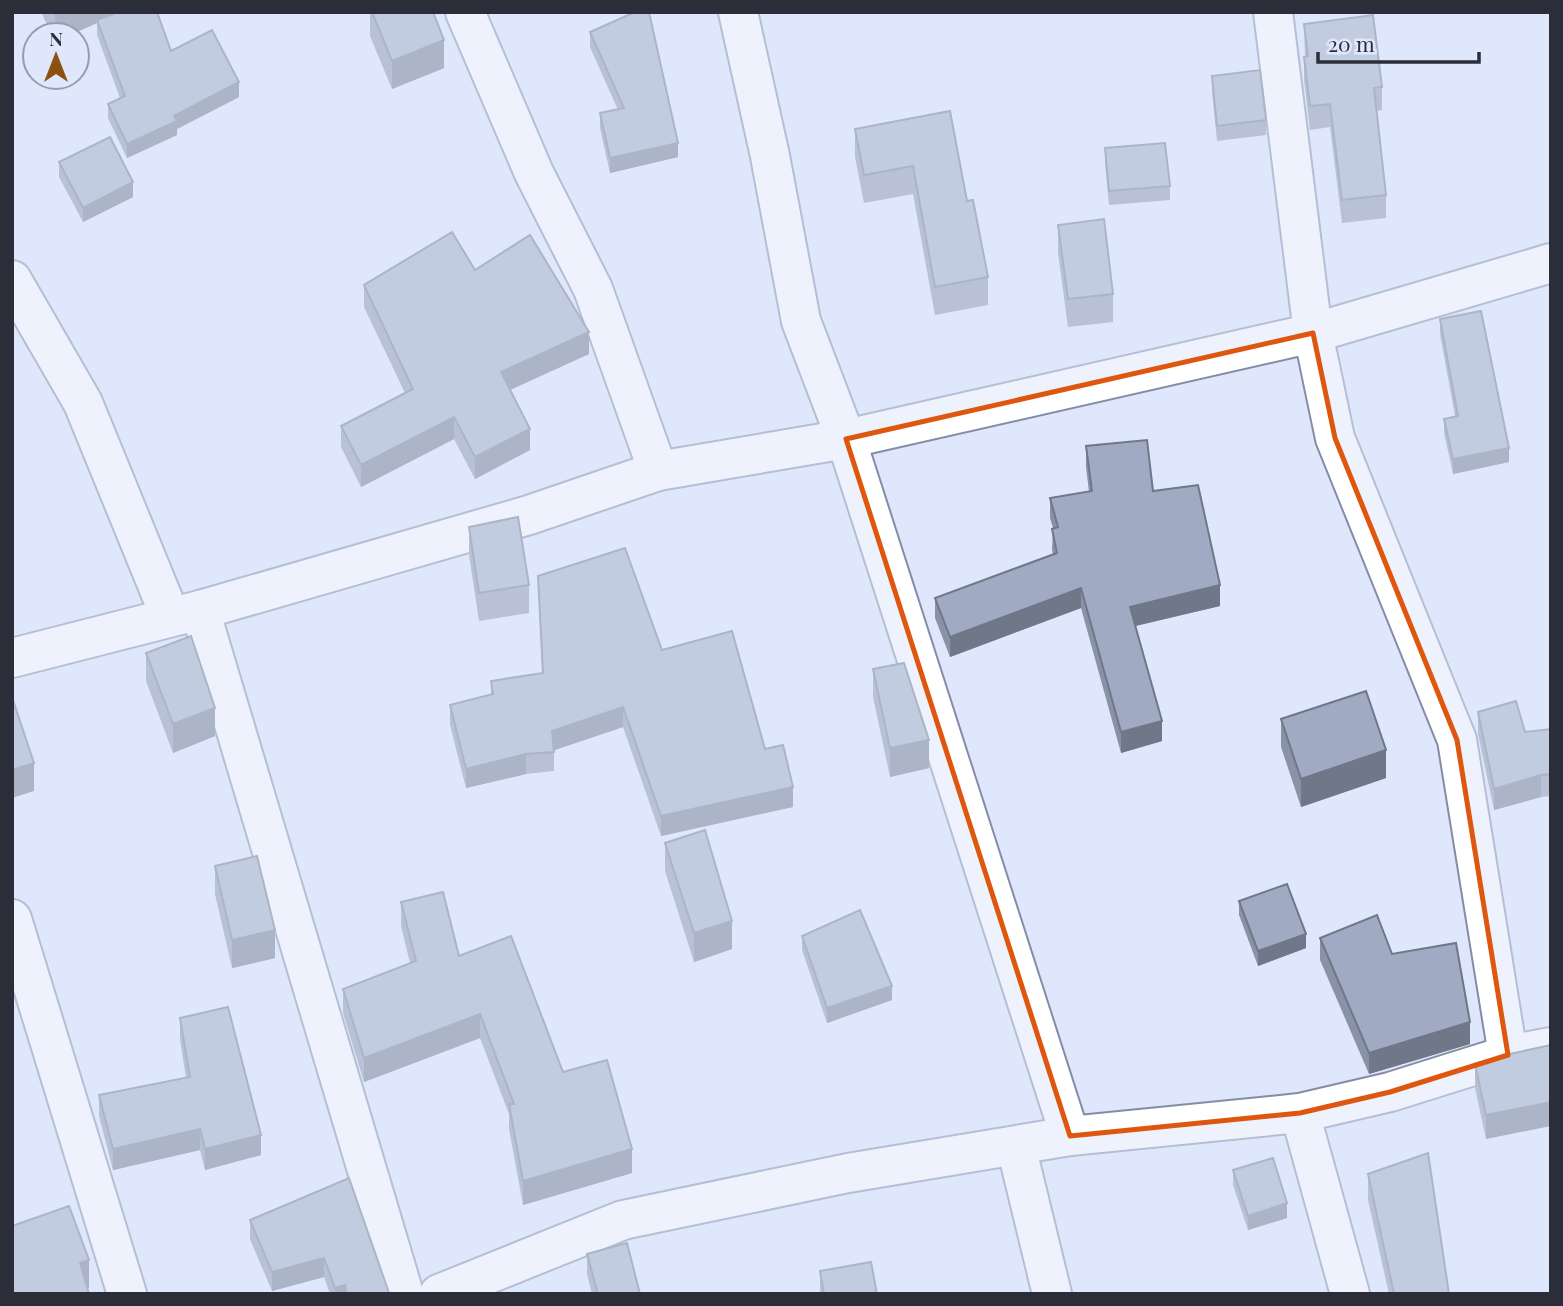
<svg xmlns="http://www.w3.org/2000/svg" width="1563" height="1306" font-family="'Playfair Display',serif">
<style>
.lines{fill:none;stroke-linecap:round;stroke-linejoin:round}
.street-casing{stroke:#848da5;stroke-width:42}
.street{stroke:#fff;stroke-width:38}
.wall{fill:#8a92a7}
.shaded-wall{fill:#707788}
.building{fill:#a0aac2;stroke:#707788;stroke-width:2}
.marked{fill:none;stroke:#df570e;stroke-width:5;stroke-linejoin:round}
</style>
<rect width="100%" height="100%" fill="#dfe7fc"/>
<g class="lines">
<defs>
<g id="street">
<polyline points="465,12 534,173 593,289 658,471"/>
<polyline points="738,12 770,156 801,321 846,439 1070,1136"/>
<polyline points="1273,12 1313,333 1335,438 1457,740 1508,1055"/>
<polyline points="12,280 83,403 170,616"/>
<polyline points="200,610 404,1294"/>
<polyline points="12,658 200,610 529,515 658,471 846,439 1313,333 1551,263"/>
<polyline points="12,919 127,1294"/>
<polyline points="1300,1113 1350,1294"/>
<polyline points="1016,1146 1052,1294"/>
<polyline points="439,1294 623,1220 848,1173 1070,1136 1300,1113 1390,1092 1508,1055 1551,1047"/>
</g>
</defs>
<use href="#street" class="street-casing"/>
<use href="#street" class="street"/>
</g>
<g class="wall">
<polygon points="41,12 157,12 171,51 239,97 177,129 177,135 127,158 108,118 108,104 120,98 97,35 97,23 70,35 52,35"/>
<polygon points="370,12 433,12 444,68 392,89 370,36"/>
<polygon points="1304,24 1382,87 1382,110 1376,111 1386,195 1386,218 1342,223 1330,127 1310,130 1304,80 1304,57 1305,57"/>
<polygon points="590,32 678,157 610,173 600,128 600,113 618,110 590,47"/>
<polygon points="1212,76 1266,120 1266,135 1217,141 1212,91"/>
<polygon points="855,129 967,201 988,277 988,305 935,315 913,194 864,203 855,157"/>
<polygon points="1105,148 1170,186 1170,200 1109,205 1105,163"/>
<polygon points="59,162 133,197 83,222 59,177"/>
<polygon points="1058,225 1113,294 1113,322 1068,327 1058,253"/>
<polygon points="475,270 589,354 510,390 530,450 475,479 454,439 361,487 341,447 341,426 405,393 364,307 364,285"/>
<polygon points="1440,319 1509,462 1453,474 1444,433 1444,419 1455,416 1440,334"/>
<polygon points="1086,446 1153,491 1220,606 1136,626 1162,741 1121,753 1081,608 950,657 935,618 935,598 1053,555 1052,549 1053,528 1050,518 1050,498 1089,492 1086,467"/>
<polygon points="469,527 529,585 529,613 479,621 469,555"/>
<polygon points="538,576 662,650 765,749 793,807 661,836 623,727 554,750 554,771 526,774 466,788 450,725 450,705 491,694 491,681 542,673"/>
<polygon points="146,653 215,736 173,753 146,681"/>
<polygon points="873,669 929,768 890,777 873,697"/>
<polygon points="1478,712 1525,732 1551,729 1551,796 1541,797 1494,810 1478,734"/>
<polygon points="1281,719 1386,778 1301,807 1281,747"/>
<polygon points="665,843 732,949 694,962 665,871"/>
<polygon points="215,866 275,958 232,968 215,894"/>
<polygon points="1239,901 1306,948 1258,966 1239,915"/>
<polygon points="401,902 459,956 563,1072 632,1173 523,1205 509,1129 509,1114 480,1038 364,1082 343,1013 343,989 410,963 401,926"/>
<polygon points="802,936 892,1000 827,1023 802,950"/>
<polygon points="1320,938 1392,954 1470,1044 1369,1074 1320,960"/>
<polygon points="180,1018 261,1155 205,1170 200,1150 113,1170 99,1116 99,1095 186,1078 180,1039"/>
<polygon points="1551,1045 1486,1139 1475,1088 1475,1064"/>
<polygon points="1233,1170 1287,1218 1248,1230 1233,1185"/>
<polygon points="1368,1174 1449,1294 1389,1294 1368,1200"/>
<polygon points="250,1220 389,1294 330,1294 324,1277 272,1291 250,1239"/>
<polygon points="587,1254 640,1294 592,1294 587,1274"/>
<polygon points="820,1271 877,1294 820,1294"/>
</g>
<g class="shaded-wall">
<polygon points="58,12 120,12 97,20 97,23 70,35 55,35 55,14"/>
<polygon points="444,40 444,68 392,89 392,61"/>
<polygon points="239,82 239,97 177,129 177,135 127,158 127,144 174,116"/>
<polygon points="678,143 678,157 610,173 610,158"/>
<polygon points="133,182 133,197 83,222 83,208"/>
<polygon points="589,332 589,354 501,394 501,372"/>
<polygon points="454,417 454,439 361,487 361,465"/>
<polygon points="530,429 530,450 475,479 475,457"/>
<polygon points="1509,448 1509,462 1453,474 1453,459"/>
<polygon points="1220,585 1220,606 1130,627 1130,607"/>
<polygon points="1081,588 1081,608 950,657 950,637"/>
<polygon points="623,707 623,727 552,751 552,731"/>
<polygon points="215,708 215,736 173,753 173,724"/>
<polygon points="1162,721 1162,741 1121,753 1121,732"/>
<polygon points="929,740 929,768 890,777 890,748"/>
<polygon points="1386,750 1386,778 1301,807 1301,779"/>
<polygon points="526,754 526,774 466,788 466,769"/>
<polygon points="34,763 34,791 12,798 12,770"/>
<polygon points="1541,775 1541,797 1494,810 1494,789"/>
<polygon points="793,787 793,807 661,836 661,816"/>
<polygon points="732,921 732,949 694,962 694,933"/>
<polygon points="275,930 275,958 232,968 232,940"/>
<polygon points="1306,934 1306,948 1258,966 1258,951"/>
<polygon points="892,986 892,1000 827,1023 827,1008"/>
<polygon points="480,1014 480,1038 364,1082 364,1058"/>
<polygon points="1470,1022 1470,1044 1369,1074 1369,1053"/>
<polygon points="1551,1102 1551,1126 1486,1139 1486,1115"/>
<polygon points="200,1129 200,1150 113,1170 113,1149"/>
<polygon points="261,1135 261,1155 205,1170 205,1149"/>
<polygon points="632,1149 632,1173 523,1205 523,1181"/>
<polygon points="1287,1203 1287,1218 1248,1230 1248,1216"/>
<polygon points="324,1258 324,1277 272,1291 272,1272"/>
<polygon points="89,1260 89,1288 80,1291 80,1263"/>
<polygon points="345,1285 345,1294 335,1294 335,1288"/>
</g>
<g class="building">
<polygon points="118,12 157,12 171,51 212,30 239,82 174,116 177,121 127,144 108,104 125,96 97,20"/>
<polygon points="372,12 433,12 444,40 392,61"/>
<polygon points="635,12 649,12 678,143 610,158 600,113 624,108 590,32"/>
<polygon points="1373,15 1382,87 1374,88 1386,195 1342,200 1330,104 1310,106 1304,57 1308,56 1304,24"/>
<polygon points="1260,70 1266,120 1217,126 1212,76"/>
<polygon points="950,111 967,201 973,200 988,277 935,287 913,166 864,175 855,129"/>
<polygon points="110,137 133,182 83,208 59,162"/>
<polygon points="1165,143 1170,186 1109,191 1105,148"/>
<polygon points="1104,219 1113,294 1068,299 1058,225"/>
<polygon points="452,232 475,270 530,235 589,332 501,372 530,429 475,457 454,417 361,465 341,426 413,389 364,285"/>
<polygon points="1481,311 1509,448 1453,459 1444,419 1458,416 1440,319"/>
<polygon points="1147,440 1153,491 1198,485 1220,585 1130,607 1162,721 1121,732 1081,588 950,637 935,598 1057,553 1052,529 1058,527 1050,498 1092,491 1086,446"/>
<polygon points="518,517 529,585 479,593 469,527"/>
<polygon points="625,548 662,650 732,631 765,749 783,745 793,787 661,816 623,707 552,731 554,752 526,754 466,769 450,705 493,694 491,681 543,673 538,576"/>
<polygon points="191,636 215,708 173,724 146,653"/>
<polygon points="904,663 929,740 890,748 873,669"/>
<polygon points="1366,691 1386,750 1301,779 1281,719"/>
<polygon points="12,697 34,763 12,770"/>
<polygon points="1516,701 1525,732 1551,729 1551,774 1541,775 1494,789 1478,712"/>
<polygon points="705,830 732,921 694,933 665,843"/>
<polygon points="257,856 275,930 232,940 215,866"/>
<polygon points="1287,884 1306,934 1258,951 1239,901"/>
<polygon points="443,892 459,956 511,936 563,1072 607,1060 632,1149 523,1181 509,1104 514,1104 480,1014 364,1058 343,989 416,961 401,902"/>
<polygon points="860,910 892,986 827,1008 802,936"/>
<polygon points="1377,915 1392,954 1456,943 1470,1022 1369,1053 1320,938"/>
<polygon points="228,1007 261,1135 205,1149 200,1129 113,1149 99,1095 190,1077 180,1018"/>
<polygon points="1551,1045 1551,1102 1486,1115 1475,1064 1505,1055"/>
<polygon points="1428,1153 1449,1294 1394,1294 1368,1174"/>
<polygon points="1273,1158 1287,1203 1248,1216 1233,1170"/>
<polygon points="349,1178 388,1290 389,1294 347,1294 345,1285 335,1288 324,1258 272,1272 250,1220"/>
<polygon points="69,1206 89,1260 80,1263 89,1294 12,1294 12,1226"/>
<polygon points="627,1243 640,1294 598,1294 587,1254"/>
<polygon points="871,1262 877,1294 824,1294 820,1271"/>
</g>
<path d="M0 0H1563V1306H0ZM 1313,333 L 1335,438 L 1457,740 L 1508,1055 L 1390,1092 L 1300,1113 L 1070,1136 L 846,439 Z" fill="#dfe7fc" fill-opacity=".55" fill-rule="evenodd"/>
<path class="marked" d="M 1313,333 L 1335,438 L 1457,740 L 1508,1055 L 1390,1092 L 1300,1113 L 1070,1136 L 846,439 Z"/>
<rect width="1563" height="1306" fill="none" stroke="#2b2e38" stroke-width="28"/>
<g transform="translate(56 56)"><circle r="33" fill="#dfe7fc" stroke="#979dae" stroke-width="2"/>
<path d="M0-5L12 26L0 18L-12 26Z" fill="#8c5010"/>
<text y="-10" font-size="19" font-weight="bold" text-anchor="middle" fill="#2b2e38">N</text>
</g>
<path d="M1318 52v10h161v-10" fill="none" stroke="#2b2e38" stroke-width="3.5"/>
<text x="1328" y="52" font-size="21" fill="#2b2e38" stroke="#dfe7fc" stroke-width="5" paint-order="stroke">20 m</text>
</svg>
